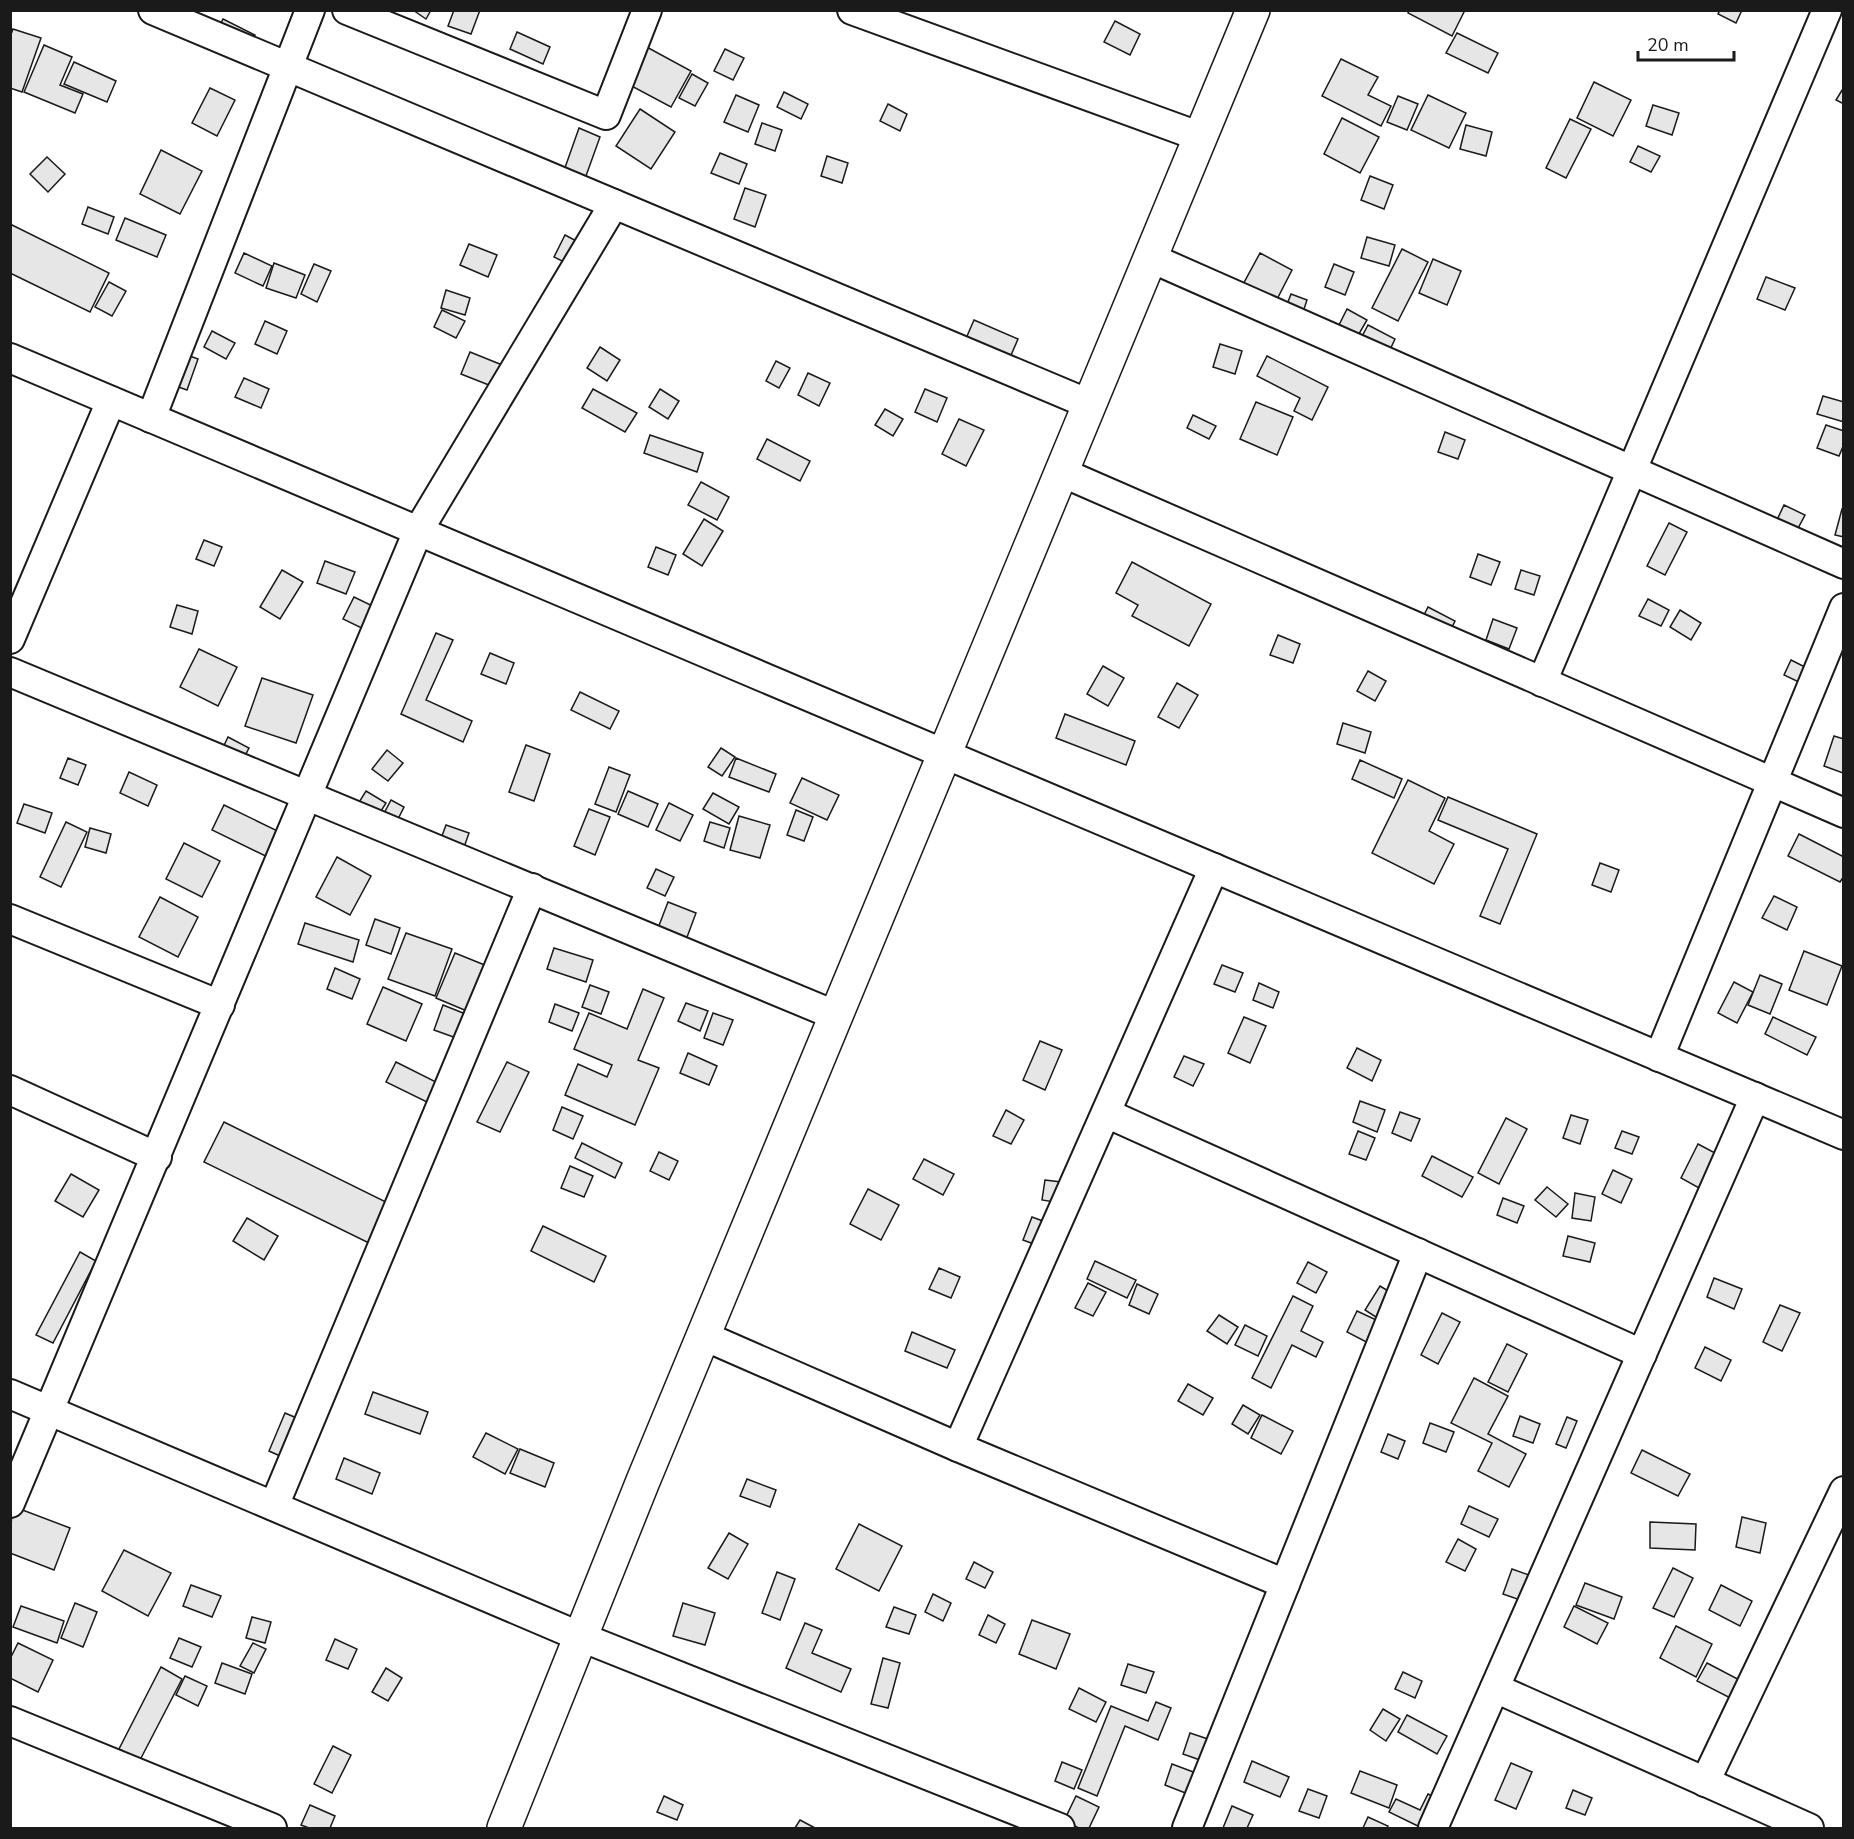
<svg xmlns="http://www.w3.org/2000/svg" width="1854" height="1839" font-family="'Nunito Sans',sans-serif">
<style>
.building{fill:#e6e6e6;stroke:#1a1a1a;stroke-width:1.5}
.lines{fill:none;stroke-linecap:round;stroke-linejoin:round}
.minor-casing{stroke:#1a1a1a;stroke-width:32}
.primary-casing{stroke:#1a1a1a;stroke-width:36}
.minor{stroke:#fff;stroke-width:28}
.primary{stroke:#fff;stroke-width:33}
</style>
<rect width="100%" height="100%" fill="#fff"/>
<g class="building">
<polygon points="413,10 431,10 426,19"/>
<polygon points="454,10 480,10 471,34 448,26"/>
<polygon points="1409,10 1465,10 1452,36 1408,13"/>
<polygon points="1720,10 1742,10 1736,23 1718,14"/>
<polygon points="223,19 255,35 245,53 214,37"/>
<polygon points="1115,21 1140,34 1130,55 1104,42"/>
<polygon points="13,29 41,38 22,92 10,88 10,37"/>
<polygon points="517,32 550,47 543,64 510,49"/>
<polygon points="1457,33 1498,53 1488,73 1446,53"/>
<polygon points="44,45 72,57 60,85 83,94 75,113 24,92"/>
<polygon points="643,45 691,71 671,107 624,82"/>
<polygon points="725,49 744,58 733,80 714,71"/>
<polygon points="1341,59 1378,77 1368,95 1391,106 1381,126 1322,96"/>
<polygon points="74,62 116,81 107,102 64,84"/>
<polygon points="692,74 708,83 695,106 679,98"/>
<polygon points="1594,82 1631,100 1613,136 1577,118"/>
<polygon points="1844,87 1844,104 1836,100"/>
<polygon points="210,88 235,100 217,136 192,123"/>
<polygon points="784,92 808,104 801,119 777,107"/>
<polygon points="736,95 759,105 748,132 724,122"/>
<polygon points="1428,95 1466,113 1449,148 1411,130"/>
<polygon points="1398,96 1418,104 1407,130 1387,122"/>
<polygon points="888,104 907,114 900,131 880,121"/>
<polygon points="1653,105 1679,113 1672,135 1646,126"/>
<polygon points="640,109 675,132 651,169 616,146"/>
<polygon points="1342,118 1379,137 1360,173 1324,154"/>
<polygon points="1570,119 1591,129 1566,178 1546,168"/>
<polygon points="762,123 782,130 775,151 755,144"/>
<polygon points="1466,125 1492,132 1486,156 1460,149"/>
<polygon points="579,128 600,137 582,187 561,179"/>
<polygon points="1638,146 1660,156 1651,172 1630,162"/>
<polygon points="161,150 202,171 180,214 140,194"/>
<polygon points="720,153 747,164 739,184 711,173"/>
<polygon points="827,156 848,163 842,183 821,176"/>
<polygon points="47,157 65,174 48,192 30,174"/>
<polygon points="1370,176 1393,185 1384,209 1361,200"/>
<polygon points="745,188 766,195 755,227 734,219"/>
<polygon points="88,207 114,217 108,234 82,224"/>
<polygon points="125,218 166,235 157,257 116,240"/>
<polygon points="10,224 109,273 90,312 10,273"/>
<polygon points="565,235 586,246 576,268 554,257"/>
<polygon points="1367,237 1395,245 1389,266 1361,258"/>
<polygon points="469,244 497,255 488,277 460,265"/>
<polygon points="1402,249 1428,262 1398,321 1372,308"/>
<polygon points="244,253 272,266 263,286 235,273"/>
<polygon points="1260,253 1292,270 1273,307 1240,290"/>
<polygon points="1433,259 1461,271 1447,305 1419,293"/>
<polygon points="274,263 305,275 296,298 266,288"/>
<polygon points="314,264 331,271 317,302 301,294"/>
<polygon points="1334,264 1354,272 1345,295 1325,287"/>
<polygon points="1766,277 1795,288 1785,310 1757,299"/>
<polygon points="109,282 126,291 112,316 95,307"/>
<polygon points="446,290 470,298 465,315 441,308"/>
<polygon points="1291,294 1307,300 1300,321 1283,315"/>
<polygon points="1347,309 1367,320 1356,339 1337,329"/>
<polygon points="442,310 465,321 456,338 434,327"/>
<polygon points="974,320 1018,339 1008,362 964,343"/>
<polygon points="265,321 287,331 277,354 255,344"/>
<polygon points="1368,325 1395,339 1386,358 1358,344"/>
<polygon points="212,331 235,343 226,359 204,347"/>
<polygon points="1220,344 1242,351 1235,374 1213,367"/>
<polygon points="600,347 620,360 607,381 587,368"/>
<polygon points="179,352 198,359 187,390 167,383"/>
<polygon points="470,352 517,371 509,393 461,374"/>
<polygon points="1267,356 1328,387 1312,420 1294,411 1300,398 1257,376"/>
<polygon points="776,361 790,368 779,388 766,381"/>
<polygon points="808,373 830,383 819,406 798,395"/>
<polygon points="244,378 269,389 261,408 235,397"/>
<polygon points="593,389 637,413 625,432 582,408"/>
<polygon points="660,389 679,401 668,419 649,407"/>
<polygon points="925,389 947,398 937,422 915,412"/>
<polygon points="1823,396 1844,402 1844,422 1817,414"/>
<polygon points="1256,402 1293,417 1277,455 1240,439"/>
<polygon points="885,409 903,419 893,436 875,425"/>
<polygon points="1193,415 1216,426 1209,439 1187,428"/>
<polygon points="959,419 984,430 966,466 942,454"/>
<polygon points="1826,425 1844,431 1844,444 1839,456 1817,448"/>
<polygon points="1445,432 1465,440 1458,459 1438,452"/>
<polygon points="650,435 703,453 697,472 644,453"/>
<polygon points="767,439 810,461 800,481 757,459"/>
<polygon points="701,482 729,497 717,520 688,505"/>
<polygon points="1784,505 1805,515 1796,532 1776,522"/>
<polygon points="1842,509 1844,509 1844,537 1835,535"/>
<polygon points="704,519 723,531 702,566 683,554"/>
<polygon points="1669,523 1687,532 1665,575 1647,566"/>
<polygon points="204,540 222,547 214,566 196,559"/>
<polygon points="656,547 676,555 668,575 648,567"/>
<polygon points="1478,554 1500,562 1491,585 1470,577"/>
<polygon points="325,561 355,572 346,594 317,583"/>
<polygon points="1132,562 1211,604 1189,646 1132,616 1138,605 1116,593"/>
<polygon points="282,570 303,582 280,619 260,607"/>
<polygon points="1521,570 1540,576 1534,595 1515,589"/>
<polygon points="354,597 385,612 374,634 343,619"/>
<polygon points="1648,599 1669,610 1661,626 1639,616"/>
<polygon points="177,605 198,611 192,634 170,627"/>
<polygon points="1428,607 1455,621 1446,639 1419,625"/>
<polygon points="1680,610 1701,623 1691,640 1670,627"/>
<polygon points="1493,619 1517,628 1509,649 1486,640"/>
<polygon points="436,633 453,640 426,700 472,721 463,742 401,714"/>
<polygon points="1278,635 1300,644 1293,663 1270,655"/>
<polygon points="199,649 237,667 218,706 180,687"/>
<polygon points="490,653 514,663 506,684 481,674"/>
<polygon points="1791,660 1811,670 1803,684 1784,675"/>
<polygon points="1103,666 1124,678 1108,706 1087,694"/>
<polygon points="1368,671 1386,681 1375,701 1357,691"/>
<polygon points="262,678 313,695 296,743 245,726"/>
<polygon points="1177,683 1198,695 1179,728 1158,717"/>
<polygon points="580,692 619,711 610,729 571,710"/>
<polygon points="1065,714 1135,741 1126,765 1056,738"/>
<polygon points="1343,723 1371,732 1365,753 1337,744"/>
<polygon points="1834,736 1844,739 1843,773 1824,766"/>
<polygon points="228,737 249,748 239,767 219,756"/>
<polygon points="526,745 550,754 534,801 509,792"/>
<polygon points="721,748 735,757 722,776 708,767"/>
<polygon points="387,750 403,763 388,781 372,769"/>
<polygon points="68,758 86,765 78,785 60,778"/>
<polygon points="736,758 776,774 769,792 729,777"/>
<polygon points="1360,760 1402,779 1394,798 1352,779"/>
<polygon points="609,767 630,775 616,812 595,804"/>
<polygon points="129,772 157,785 148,806 120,793"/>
<polygon points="802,778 839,795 827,820 790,803"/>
<polygon points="1408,780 1445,798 1429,831 1454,844 1434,884 1372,853"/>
<polygon points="366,791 386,803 373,824 353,812"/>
<polygon points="628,791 658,804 648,827 618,814"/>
<polygon points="713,793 739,807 729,824 703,809"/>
<polygon points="1448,797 1537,834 1500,924 1480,916 1508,849 1438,820"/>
<polygon points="391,800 404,807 393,829 379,823"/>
<polygon points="669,803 693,815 680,841 656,830"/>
<polygon points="24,804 52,813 45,833 17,823"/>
<polygon points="224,805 290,837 278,862 212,830"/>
<polygon points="589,809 610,817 595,855 574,846"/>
<polygon points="796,810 813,817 804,841 787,835"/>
<polygon points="739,816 770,825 760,858 730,850"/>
<polygon points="66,822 87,832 61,887 40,877"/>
<polygon points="710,822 730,828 724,848 704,841"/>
<polygon points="446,825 469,833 462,853 439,844"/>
<polygon points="90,828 111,834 106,853 85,847"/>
<polygon points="1799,834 1844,857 1844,876 1840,882 1788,856"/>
<polygon points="184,843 220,861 202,897 166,879"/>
<polygon points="337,857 371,876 350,915 316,897"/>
<polygon points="1600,863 1619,870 1611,892 1592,885"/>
<polygon points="656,869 674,877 665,896 647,888"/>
<polygon points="1774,896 1797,907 1787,930 1762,918"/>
<polygon points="160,897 198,917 178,957 139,937"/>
<polygon points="668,902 696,913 683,948 655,936"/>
<polygon points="375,919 400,928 391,954 366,945"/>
<polygon points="305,923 359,940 353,962 298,944"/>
<polygon points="406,933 452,949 435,996 388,979"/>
<polygon points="554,948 593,960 586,982 547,969"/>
<polygon points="1804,951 1842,966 1827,1005 1789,990"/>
<polygon points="455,953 492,968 474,1014 436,998"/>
<polygon points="1222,965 1243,973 1235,992 1214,984"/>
<polygon points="335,968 360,979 352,999 327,989"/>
<polygon points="1760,975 1782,984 1770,1014 1748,1005"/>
<polygon points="1734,982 1753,992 1737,1023 1718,1013"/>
<polygon points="1259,983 1279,992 1273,1008 1253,1000"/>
<polygon points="590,985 609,992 601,1014 582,1007"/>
<polygon points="383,987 422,1004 406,1041 367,1024"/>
<polygon points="643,989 664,998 638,1060 659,1068 635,1125 565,1095 578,1064 607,1077 612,1065 574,1049 589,1013 627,1029"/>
<polygon points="686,1003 708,1011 700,1031 678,1021"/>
<polygon points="555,1004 579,1013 572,1031 549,1022"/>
<polygon points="443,1005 468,1015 459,1039 434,1030"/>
<polygon points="713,1013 733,1020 723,1045 704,1038"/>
<polygon points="1244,1017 1266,1026 1250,1063 1228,1053"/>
<polygon points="1773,1017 1816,1037 1807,1055 1765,1034"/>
<polygon points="1040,1041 1062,1050 1045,1090 1023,1080"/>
<polygon points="1357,1048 1381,1060 1372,1081 1347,1068"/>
<polygon points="688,1053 717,1066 709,1085 680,1073"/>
<polygon points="1184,1056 1204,1064 1193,1086 1174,1077"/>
<polygon points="396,1062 442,1085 433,1105 386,1082"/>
<polygon points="507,1062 529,1072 500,1132 477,1122"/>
<polygon points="1360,1101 1385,1110 1377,1132 1353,1122"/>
<polygon points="562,1107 583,1116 573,1139 553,1130"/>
<polygon points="1006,1110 1024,1120 1011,1144 993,1136"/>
<polygon points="1400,1112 1420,1119 1411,1141 1392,1133"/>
<polygon points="1571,1115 1588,1120 1580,1144 1563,1138"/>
<polygon points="1506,1118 1527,1129 1499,1184 1478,1173"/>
<polygon points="224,1122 392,1205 373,1245 204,1162"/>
<polygon points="1358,1131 1375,1138 1366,1160 1349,1154"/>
<polygon points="1622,1131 1639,1137 1632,1154 1615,1148"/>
<polygon points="582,1143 622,1163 615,1178 575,1158"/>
<polygon points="1698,1144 1717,1154 1699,1188 1681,1178"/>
<polygon points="659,1152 678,1161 669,1180 650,1171"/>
<polygon points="1432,1156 1473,1177 1462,1197 1422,1176"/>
<polygon points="924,1159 954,1174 943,1195 913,1179"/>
<polygon points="570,1166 593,1176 584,1197 561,1188"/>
<polygon points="1613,1170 1632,1179 1621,1203 1602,1194"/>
<polygon points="71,1174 99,1190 83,1217 55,1201"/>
<polygon points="1045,1180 1069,1183 1066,1204 1042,1200"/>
<polygon points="1547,1187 1568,1204 1556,1217 1535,1200"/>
<polygon points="868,1189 899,1205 881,1240 850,1224"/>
<polygon points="1575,1193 1595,1197 1591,1221 1572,1218"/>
<polygon points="1503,1198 1524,1206 1517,1223 1497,1215"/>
<polygon points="1032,1217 1059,1227 1050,1250 1023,1240"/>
<polygon points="247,1218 278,1236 264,1260 233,1241"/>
<polygon points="543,1226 606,1256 594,1282 531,1251"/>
<polygon points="1568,1236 1595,1243 1590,1262 1563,1256"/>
<polygon points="80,1252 96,1261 53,1343 36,1335"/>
<polygon points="1095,1261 1136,1280 1127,1298 1087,1279"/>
<polygon points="1308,1262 1327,1272 1316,1293 1297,1283"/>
<polygon points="939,1268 960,1277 951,1298 929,1289"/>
<polygon points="1714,1278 1742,1289 1734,1309 1707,1297"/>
<polygon points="1088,1283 1106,1292 1093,1316 1075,1308"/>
<polygon points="1137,1284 1158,1294 1149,1314 1129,1305"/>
<polygon points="1380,1286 1398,1297 1382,1321 1365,1310"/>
<polygon points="1293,1296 1313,1306 1301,1331 1323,1342 1316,1357 1292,1345 1271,1388 1252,1378"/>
<polygon points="1780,1305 1800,1313 1782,1351 1763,1342"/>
<polygon points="1357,1311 1385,1324 1374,1346 1347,1332"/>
<polygon points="1442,1313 1460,1322 1438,1364 1421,1355"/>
<polygon points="1219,1315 1238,1327 1227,1344 1207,1331"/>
<polygon points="1245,1325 1267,1336 1258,1356 1235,1345"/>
<polygon points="912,1332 955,1350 947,1368 905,1351"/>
<polygon points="1507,1344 1527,1354 1508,1392 1488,1382"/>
<polygon points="1705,1347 1731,1360 1721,1381 1695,1368"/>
<polygon points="1474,1378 1508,1396 1488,1434 1526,1454 1509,1487 1478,1471 1492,1443 1451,1423"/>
<polygon points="1188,1384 1213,1398 1203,1415 1178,1401"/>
<polygon points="373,1392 428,1412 420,1434 365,1414"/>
<polygon points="1243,1405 1260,1415 1248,1434 1232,1424"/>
<polygon points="285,1413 306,1422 289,1460 269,1451"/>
<polygon points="1262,1415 1293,1431 1281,1454 1251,1438"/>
<polygon points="1520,1416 1540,1424 1533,1443 1513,1436"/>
<polygon points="1567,1417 1577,1421 1566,1448 1556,1444"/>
<polygon points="1430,1423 1454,1432 1446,1452 1423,1443"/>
<polygon points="486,1433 518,1449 505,1474 473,1457"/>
<polygon points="1388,1434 1405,1441 1398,1459 1381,1452"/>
<polygon points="520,1449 554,1463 545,1487 510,1473"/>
<polygon points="1642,1450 1690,1474 1678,1496 1631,1473"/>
<polygon points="344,1458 380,1473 372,1494 336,1479"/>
<polygon points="747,1479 776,1490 770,1507 740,1496"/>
<polygon points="12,1506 70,1528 54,1570 10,1553"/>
<polygon points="1469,1506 1498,1519 1489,1537 1461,1524"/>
<polygon points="1742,1517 1766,1523 1760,1553 1736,1547"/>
<polygon points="1650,1522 1696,1524 1695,1550 1650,1548"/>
<polygon points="859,1524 902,1546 879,1591 836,1569"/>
<polygon points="729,1533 748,1544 728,1579 708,1568"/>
<polygon points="1458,1539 1476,1549 1465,1571 1446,1562"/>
<polygon points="124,1550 171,1573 148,1616 102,1591"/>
<polygon points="974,1562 993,1572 985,1588 966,1579"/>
<polygon points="1673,1568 1693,1578 1674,1617 1653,1608"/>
<polygon points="1512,1569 1537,1578 1529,1603 1503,1594"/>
<polygon points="777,1572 795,1579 780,1620 762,1613"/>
<polygon points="1585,1583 1622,1597 1614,1619 1576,1605"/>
<polygon points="191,1585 221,1596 212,1617 183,1606"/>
<polygon points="1721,1585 1752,1601 1740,1626 1709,1610"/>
<polygon points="933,1594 951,1603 943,1621 925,1612"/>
<polygon points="75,1603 97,1612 83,1647 61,1638"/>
<polygon points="683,1603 715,1613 705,1645 673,1636"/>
<polygon points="21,1606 64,1621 57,1643 13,1627"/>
<polygon points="1574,1606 1608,1623 1597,1644 1564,1627"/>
<polygon points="894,1607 916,1615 909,1634 886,1627"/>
<polygon points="988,1615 1005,1624 996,1643 979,1635"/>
<polygon points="252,1617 271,1622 265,1643 246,1638"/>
<polygon points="1032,1620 1070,1634 1056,1669 1019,1654"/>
<polygon points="805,1623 822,1630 812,1653 851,1669 841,1692 786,1668"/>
<polygon points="1676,1626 1712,1644 1696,1677 1660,1658"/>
<polygon points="179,1638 201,1647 192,1667 170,1658"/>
<polygon points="335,1639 357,1649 348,1669 326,1660"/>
<polygon points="18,1643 53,1660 38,1692 10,1678 10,1659"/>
<polygon points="253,1643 266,1649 254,1673 240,1666"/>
<polygon points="883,1658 900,1663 888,1708 871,1704"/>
<polygon points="222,1663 252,1674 245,1694 215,1683"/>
<polygon points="1707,1663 1751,1686 1742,1704 1697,1681"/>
<polygon points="1128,1664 1154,1672 1146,1693 1121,1685"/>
<polygon points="161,1667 182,1679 140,1760 119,1749"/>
<polygon points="386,1668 402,1678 388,1701 372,1692"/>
<polygon points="1403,1672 1422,1681 1415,1698 1395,1689"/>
<polygon points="185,1676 207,1686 198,1706 176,1695"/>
<polygon points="1079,1688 1106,1702 1096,1722 1069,1709"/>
<polygon points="1156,1702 1171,1708 1158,1740 1125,1726 1097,1796 1078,1788 1111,1706 1148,1721"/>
<polygon points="1383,1709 1400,1719 1386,1741 1370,1730"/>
<polygon points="1407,1715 1447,1736 1437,1754 1398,1732"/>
<polygon points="1190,1733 1208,1739 1200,1760 1183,1754"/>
<polygon points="333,1746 351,1755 332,1793 314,1784"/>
<polygon points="1252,1761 1289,1777 1280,1797 1244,1782"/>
<polygon points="1062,1762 1082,1770 1074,1789 1055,1781"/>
<polygon points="1511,1763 1532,1772 1516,1809 1495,1800"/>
<polygon points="1172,1764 1196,1773 1188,1794 1165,1785"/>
<polygon points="1360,1771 1397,1785 1389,1808 1351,1793"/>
<polygon points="1308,1789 1327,1796 1319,1818 1299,1811"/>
<polygon points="1573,1790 1592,1798 1585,1815 1566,1808"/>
<polygon points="1428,1794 1448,1804 1422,1828 1389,1812 1396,1799 1420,1810"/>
<polygon points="664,1796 683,1805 677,1820 657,1812"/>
<polygon points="1076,1796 1099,1807 1089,1828 1079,1828 1064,1821"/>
<polygon points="310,1805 335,1816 330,1828 309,1828 301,1825"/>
<polygon points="1232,1806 1253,1815 1247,1828 1223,1828"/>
<polygon points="1368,1817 1388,1826 1387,1828 1363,1828"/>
<polygon points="800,1820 815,1828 795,1828"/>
</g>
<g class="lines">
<defs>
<g id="minor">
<polyline points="153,10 1089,404"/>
<polyline points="347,10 606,115 647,10"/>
<polyline points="852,10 1201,137"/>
<polyline points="1151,258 1844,564"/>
<polyline points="10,358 1844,1135"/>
<polyline points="151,418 310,10"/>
<polyline points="1061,472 1844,813"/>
<polyline points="10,639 111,401"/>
<polyline points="10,672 837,1016"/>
<polyline points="1542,682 1827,10"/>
<polyline points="10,919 220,1005"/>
<polyline points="1659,1057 1844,608"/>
<polyline points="10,1090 157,1157"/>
<polyline points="1106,1113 1642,1354"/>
<polyline points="704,1336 958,1447 1285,1584"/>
<polyline points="10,1394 581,1637 1060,1828"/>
<polyline points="958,1447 1214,868"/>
<polyline points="10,1503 418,531 614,204"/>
<polyline points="274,1506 532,888"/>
<polyline points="1495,1688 1809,1828"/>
<polyline points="10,1721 272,1828"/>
<polyline points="1705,1782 1844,1491"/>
<polyline points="1187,1828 1418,1253"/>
<polyline points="1433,1828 1755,1097"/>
</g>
<polyline id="primary" points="504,1828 643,1481 1253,10"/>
</defs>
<use href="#minor" class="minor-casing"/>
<use href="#primary" class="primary-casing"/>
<use href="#minor" class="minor"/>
<use href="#primary" class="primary"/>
</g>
<rect width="1854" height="1839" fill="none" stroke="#1a1a1a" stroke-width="24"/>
<path d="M1638 51v9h96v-9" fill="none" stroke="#1a1a1a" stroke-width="3"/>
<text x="1647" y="51" font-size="18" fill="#1a1a1a" stroke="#ffffff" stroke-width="4.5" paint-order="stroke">20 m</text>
</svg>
